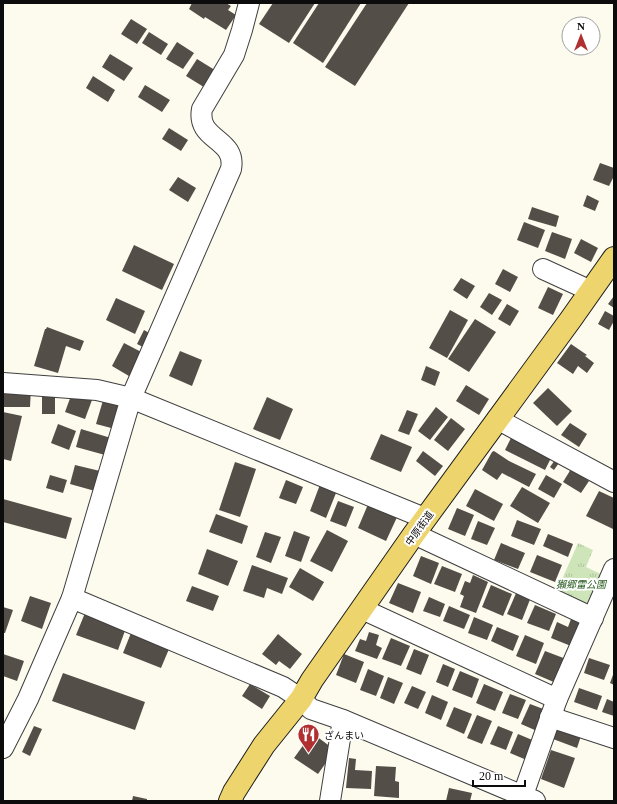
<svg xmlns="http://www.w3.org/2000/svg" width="617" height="804" font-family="'Times New Roman','Noto Sans JP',serif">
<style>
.grass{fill:url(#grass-tufts)}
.building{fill:#544e49}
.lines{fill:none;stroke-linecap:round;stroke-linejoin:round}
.minor-casing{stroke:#3f3f3f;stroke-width:22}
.major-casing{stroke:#1d1d1d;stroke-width:24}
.minor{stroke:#fff;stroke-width:20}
.major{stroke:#edd46d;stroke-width:22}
.labels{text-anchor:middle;stroke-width:4;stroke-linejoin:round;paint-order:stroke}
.street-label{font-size:10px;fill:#0c0c0c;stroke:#fff}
.park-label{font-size:10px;font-style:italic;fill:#2c5e22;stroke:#fff}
.poi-label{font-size:10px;fill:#0c0c0c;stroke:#fff;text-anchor:start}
</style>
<defs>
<pattern id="grass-tufts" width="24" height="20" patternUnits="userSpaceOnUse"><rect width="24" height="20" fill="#cee5b9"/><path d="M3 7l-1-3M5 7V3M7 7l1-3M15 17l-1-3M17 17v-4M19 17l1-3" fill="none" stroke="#b0c39e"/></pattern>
</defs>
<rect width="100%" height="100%" fill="#fdfbed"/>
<polygon class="grass" points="578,543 593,550 586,567 605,576 593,603 584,605 556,593"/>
<g class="building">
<polygon points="192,3 226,3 231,6 228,10 236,15 226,30 205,17 204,19 189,9"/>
<polygon points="273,3 315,3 289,43 259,24"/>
<polygon points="319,3 361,3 323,63 293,43"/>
<polygon points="367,3 409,3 355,86 325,67"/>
<polygon points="131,19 147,29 137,44 121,34"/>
<polygon points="149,32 168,44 161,55 142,43"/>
<polygon points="177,42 194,53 183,69 166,59"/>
<polygon points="110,54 133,68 124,81 102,67"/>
<polygon points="197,59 218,72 207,89 186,76"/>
<polygon points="93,76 115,90 108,102 86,88"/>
<polygon points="145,85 170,100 162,112 138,97"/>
<polygon points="169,128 188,140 181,151 162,139"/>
<polygon points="600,163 614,168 614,176 609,186 593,180"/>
<polygon points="178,177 196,188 188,202 169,190"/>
<polygon points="587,195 599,201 595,211 583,206"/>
<polygon points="532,207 559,216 556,227 528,219"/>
<polygon points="524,222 545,230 538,248 517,240"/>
<polygon points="552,232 572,239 565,259 545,251"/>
<polygon points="581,239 598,248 591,262 574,253"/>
<polygon points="134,245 174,264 162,290 122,271"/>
<polygon points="503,269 518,277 510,292 495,284"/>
<polygon points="461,278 475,286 467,299 453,290"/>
<polygon points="548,287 563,294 553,315 538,308"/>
<polygon points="489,293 502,300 492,315 480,307"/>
<polygon points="614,296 614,308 608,304"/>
<polygon points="116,298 145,311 135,334 106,320"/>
<polygon points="507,304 519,311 510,326 498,319"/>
<polygon points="450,310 468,320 447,358 429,348"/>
<polygon points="605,311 614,316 614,321 609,330 598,324"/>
<polygon points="475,319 496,332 469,372 448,359"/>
<polygon points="47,327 84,341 80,351 66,346 58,373 34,366 45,329 46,329"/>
<polygon points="144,330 156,337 149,350 137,344"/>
<polygon points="124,343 147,355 134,379 112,366"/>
<polygon points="571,344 587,355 585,356 594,363 587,373 578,366 573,374 557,363"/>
<polygon points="180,351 202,360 192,386 169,376"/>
<polygon points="426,366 440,372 435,386 421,380"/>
<polygon points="466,385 489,399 479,415 456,401"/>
<polygon points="3,387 31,388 30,407 3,407"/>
<polygon points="548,388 572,411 557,426 533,403"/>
<rect x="42" y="393" width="13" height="21"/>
<polygon points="72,393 92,400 85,419 65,412"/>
<polygon points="104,397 123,403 115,429 96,424"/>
<polygon points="267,397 293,409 280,440 253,429"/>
<polygon points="436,407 448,417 430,440 418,431"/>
<polygon points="407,410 418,414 409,435 398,431"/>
<polygon points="3,412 22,416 11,461 3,459"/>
<polygon points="451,418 465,429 448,451 434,440"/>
<polygon points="570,423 587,434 579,447 561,435"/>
<polygon points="58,424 76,431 69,450 51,443"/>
<polygon points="81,429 111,438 105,455 76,447"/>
<polygon points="381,434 412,447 401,472 370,459"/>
<polygon points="513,434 553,454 545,470 505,450"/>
<polygon points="423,451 443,466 435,476 416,461"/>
<polygon points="494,451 509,461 536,474 529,487 502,473 497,480 482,470 492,452"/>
<polygon points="557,457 561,460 554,470 550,467"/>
<polygon points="235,462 256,469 240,517 219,510"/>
<polygon points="75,465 100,471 95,491 70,484"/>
<polygon points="571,469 589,481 581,493 563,482"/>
<polygon points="50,475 67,480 63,493 46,488"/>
<polygon points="546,475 562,484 554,498 538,489"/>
<polygon points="286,480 303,487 296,504 279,498"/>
<polygon points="321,482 338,488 326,518 310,511"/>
<polygon points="522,487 550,503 538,523 510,506"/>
<polygon points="475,489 503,504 494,521 466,506"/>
<polygon points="599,491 614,498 613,529 586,516"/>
<polygon points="3,499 72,518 66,539 3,522"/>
<polygon points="338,501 354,507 346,527 330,521"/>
<polygon points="369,502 398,515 386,541 358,528"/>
<polygon points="457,508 474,515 465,536 448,529"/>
<polygon points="216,514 248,526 242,544 209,532"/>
<polygon points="517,520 541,529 534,545 511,536"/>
<polygon points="478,521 495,528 487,545 471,539"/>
<polygon points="327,530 348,541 332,572 310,561"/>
<polygon points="294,531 310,537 301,562 285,556"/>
<polygon points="265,532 281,537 271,563 256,557"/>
<polygon points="548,534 573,544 568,557 543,546"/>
<polygon points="501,543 525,553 518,569 494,560"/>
<polygon points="207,549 238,561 228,586 198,574"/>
<polygon points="537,555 562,565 555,582 530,572"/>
<polygon points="421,556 439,563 431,584 413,576"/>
<polygon points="252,565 288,578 282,594 267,588 264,598 243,591"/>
<polygon points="442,566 462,574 455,592 434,584"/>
<polygon points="300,568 324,582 313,601 289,587"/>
<polygon points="473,575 488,582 476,613 460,607 464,596 460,594 465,581 470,583"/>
<polygon points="398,583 421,592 413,613 389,603"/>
<polygon points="491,585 512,594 503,616 482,607"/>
<polygon points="192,586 219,596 213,611 186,601"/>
<polygon points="517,591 531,597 522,620 507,614"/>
<polygon points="30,596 51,603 42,629 21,621"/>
<polygon points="429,597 445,604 440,617 423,611"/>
<polygon points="535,605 556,614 549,631 527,623"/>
<polygon points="449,606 470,615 464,629 443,621"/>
<polygon points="3,607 13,610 5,633 3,633"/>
<polygon points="85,613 126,628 118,650 76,635"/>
<polygon points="474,617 493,625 487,640 468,633"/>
<polygon points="571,619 581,623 571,646 551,638 557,622 568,627"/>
<polygon points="497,627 519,636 513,651 491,641"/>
<polygon points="369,632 379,635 376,645 382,648 377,659 355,651 360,639 366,641"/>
<polygon points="131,633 169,649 161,668 123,653"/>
<polygon points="278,634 302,654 290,669 279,661 276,665 262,654"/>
<polygon points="525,635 544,643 536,664 516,656"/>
<polygon points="391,638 410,646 401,666 382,659"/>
<polygon points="414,649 429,655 421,675 406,669"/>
<polygon points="545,651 566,659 556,683 535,674"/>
<polygon points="3,654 24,661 17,681 3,676"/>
<polygon points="344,654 364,662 356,683 336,675"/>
<polygon points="589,658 610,665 604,680 584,673"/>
<polygon points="443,664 455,669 448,687 436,682"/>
<polygon points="368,669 384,676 376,696 360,690"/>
<polygon points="460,671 479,679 472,698 452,690"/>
<polygon points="614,672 614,685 610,683"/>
<polygon points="63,673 145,702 135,730 52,701"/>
<polygon points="388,677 403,683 394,704 380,698"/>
<polygon points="250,684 270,696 262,709 242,696"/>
<polygon points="484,684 503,692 495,711 476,703"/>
<polygon points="412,686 426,692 418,709 404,703"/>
<polygon points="579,688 602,696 597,710 574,702"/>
<polygon points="510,694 526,700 518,719 502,713"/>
<polygon points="432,695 448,702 441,720 425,713"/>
<polygon points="607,699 614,702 614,716 602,712"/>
<polygon points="530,704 546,710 537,731 521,724"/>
<polygon points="454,707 472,714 464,734 446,726"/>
<polygon points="477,715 492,721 482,744 467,738"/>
<polygon points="559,724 582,733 577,748 553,739"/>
<polygon points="34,726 42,729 30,756 22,752"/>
<polygon points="498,726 513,732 506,750 490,744"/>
<polygon points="312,733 335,750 318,774 294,758"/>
<polygon points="518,734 537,742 529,761 510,753"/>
<polygon points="551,750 575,758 564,788 541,779"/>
<polygon points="349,758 356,759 355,770 372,771 371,789 346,788"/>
<polygon points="376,766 396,767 395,781 399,782 399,798 374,796"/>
<polygon points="449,788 472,793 470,801 446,801"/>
<polygon points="133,796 147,799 147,801 132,801"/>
</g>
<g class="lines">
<defs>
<g id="minor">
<polyline points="543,269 591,291"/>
<polyline points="3,383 97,390 131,398 417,515 425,520"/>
<polyline points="497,419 614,482"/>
<polyline points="414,534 593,618"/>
<polyline points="72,598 283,687 301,699 311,709 343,720 535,801"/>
<polyline points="362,609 557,699"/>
<polyline points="550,717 614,738"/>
<path d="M 3,748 L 28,699 L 72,598 L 131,398 L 231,169 C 237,138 196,141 202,109 L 234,55 L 242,30 L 249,3"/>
<polyline points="523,795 557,699 614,569"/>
<polyline points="330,801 343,720"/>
</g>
<polyline id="major" points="230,801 234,792 264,745 301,699 312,680 414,534 571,319 614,258"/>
</defs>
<use href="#minor" class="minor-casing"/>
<use href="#major" class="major-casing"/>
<use href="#minor" class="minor"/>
<use href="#major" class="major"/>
</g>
<defs>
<symbol id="restaurant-pin" viewBox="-11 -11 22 30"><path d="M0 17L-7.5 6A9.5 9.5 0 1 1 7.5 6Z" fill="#b03031" stroke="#fff"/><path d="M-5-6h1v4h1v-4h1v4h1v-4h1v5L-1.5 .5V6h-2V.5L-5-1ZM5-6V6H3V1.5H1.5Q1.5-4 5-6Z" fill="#fff"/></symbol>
</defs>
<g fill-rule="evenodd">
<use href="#restaurant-pin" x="296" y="722" width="25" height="34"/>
</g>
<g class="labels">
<g class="street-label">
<text transform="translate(419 528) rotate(-54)" y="4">中原街道</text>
</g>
<g class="park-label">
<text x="581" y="588">獺郷雷公園</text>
</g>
<g class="poi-label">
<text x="324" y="739">ざんまい</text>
</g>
</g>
<rect width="617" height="804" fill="none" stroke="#0c0c0c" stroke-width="8"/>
<g transform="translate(581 36)"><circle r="19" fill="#ffffff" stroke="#9e9e9e"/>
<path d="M0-3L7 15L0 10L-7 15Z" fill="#b03031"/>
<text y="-6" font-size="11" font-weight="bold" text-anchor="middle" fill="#0c0c0c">N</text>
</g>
<path d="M473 780v6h52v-6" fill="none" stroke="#0c0c0c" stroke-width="2"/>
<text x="479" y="780" font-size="12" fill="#0c0c0c" stroke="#ffffff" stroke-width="3" paint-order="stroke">20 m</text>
</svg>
